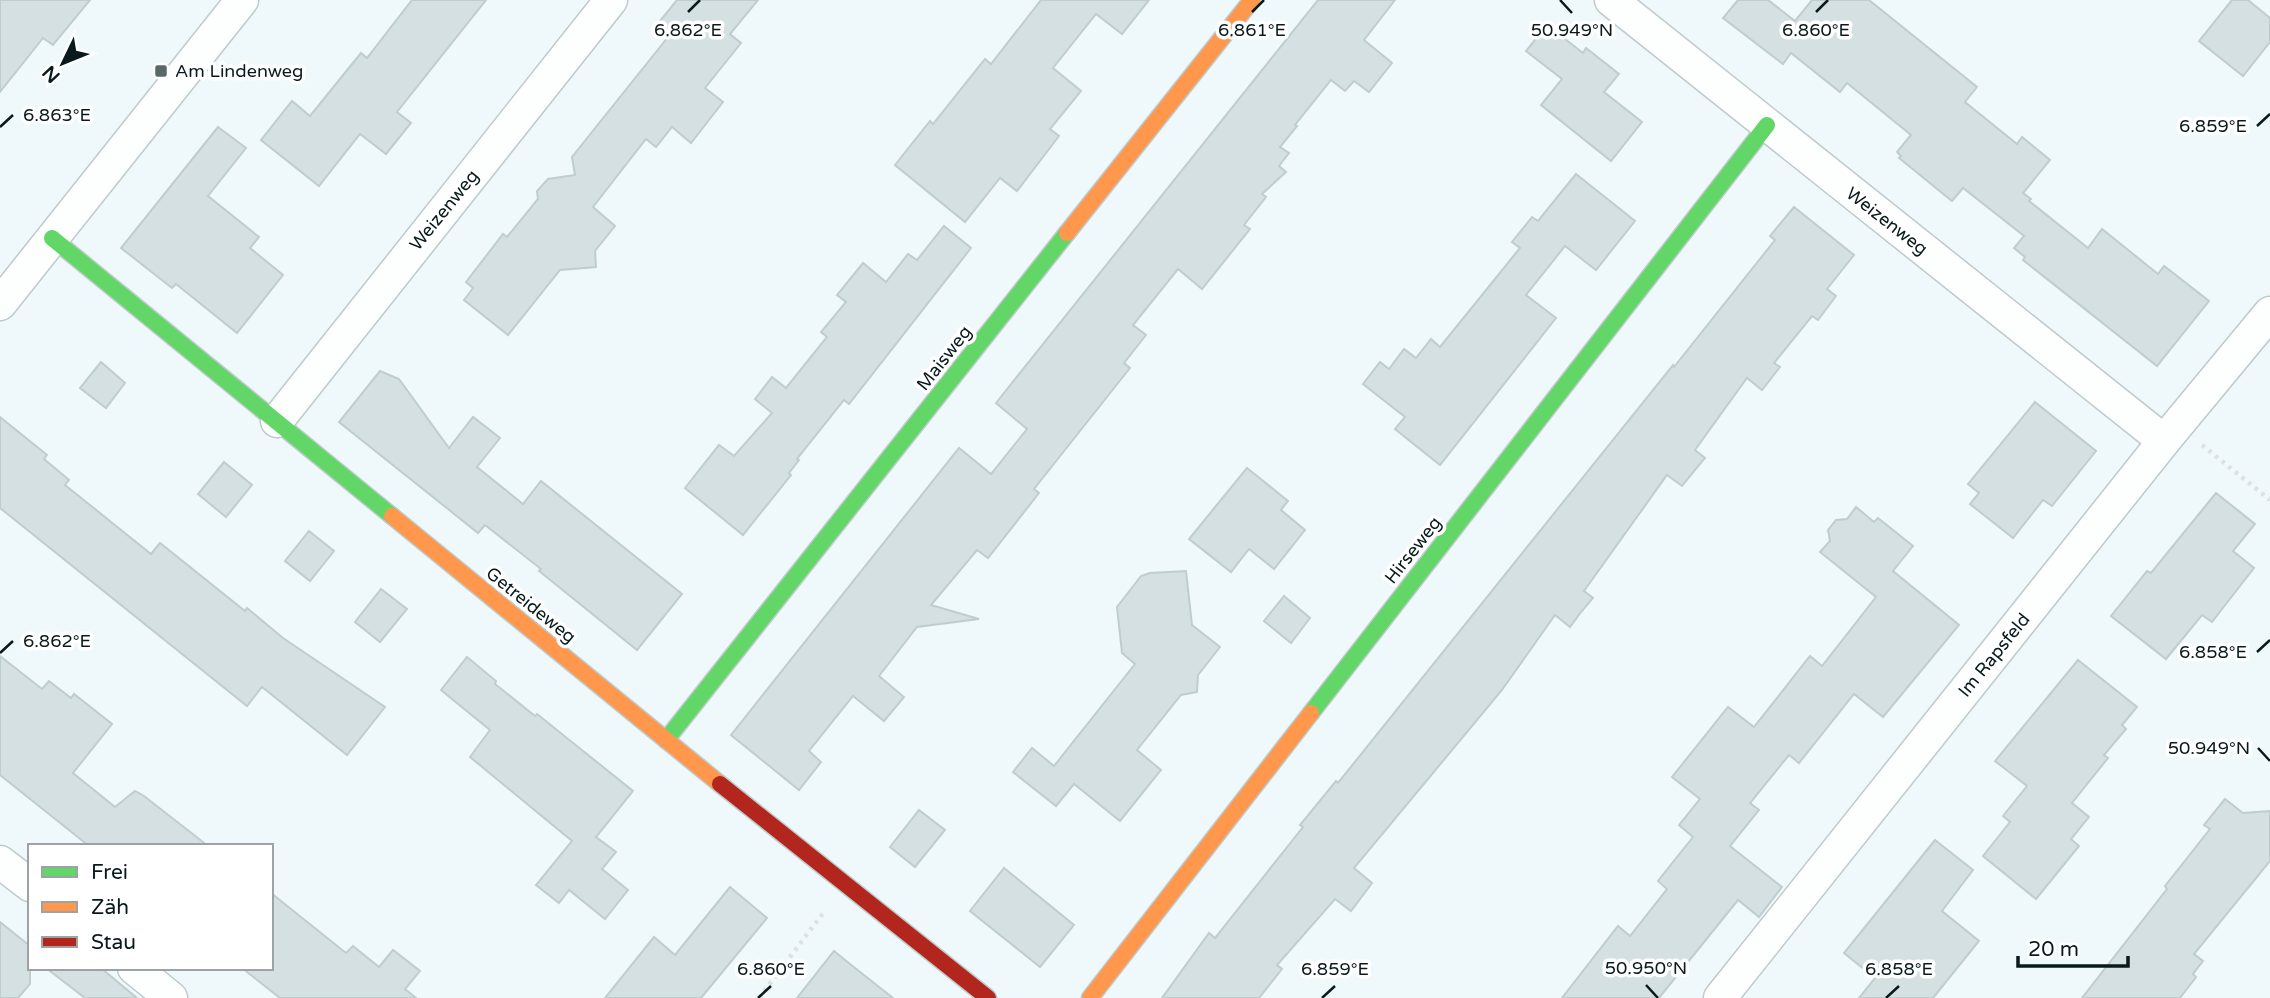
<svg xmlns="http://www.w3.org/2000/svg" width="2270" height="998" font-family="'Varela Round',sans-serif">
<style>
.building{fill:#d4e0e2;stroke:#c0cdce;stroke-width:2}
.lines{fill:none;stroke-linecap:round;stroke-linejoin:round}
.street-casing{stroke:#becacb;stroke-width:35}
.fast-casing{stroke:#becacb;stroke-width:19}
.slow-casing{stroke:#becacb;stroke-width:19}
.jam-casing{stroke:#becacb;stroke-width:19}
.path{stroke:#dee1e2;stroke-width:4.5;stroke-dasharray:3.5 5;stroke-linecap:butt}
.street{stroke:#fdfefe;stroke-width:32}
.fast{stroke:#63d668;stroke-width:16}
.slow{stroke:#ff974d;stroke-width:16}
.jam{stroke:#b3261e;stroke-width:16}
.ticks{fill:none;stroke:#091a1c;stroke-width:2.5}
.poi-dot{fill:#5a686a;stroke:#fff;stroke-width:2.5}
.labels{text-anchor:middle;stroke-width:7;stroke-linejoin:round;paint-order:stroke}
.poi-label{font-size:18px;fill:#091a1c;stroke:#fff;text-anchor:start}
.street-label{font-size:18px;fill:#091a1c;stroke:#fff}
.ticks-label{font-size:18px;text-anchor:middle;fill:#091a1c;stroke:#fff;stroke-width:7;stroke-linejoin:round;paint-order:stroke}
</style>
<rect width="100%" height="100%" fill="#eff8fa"/>
<g class="building">
<polygon points="0,0 90,0 53,45 43,38 0,92"/>
<polygon points="412,0 486,0 397,112 411,123 386,154 360,134 319,186 261,140 292,101 310,116 361,53 367,58"/>
<polygon points="677,0 758,0 730,34 741,43 705,88 723,102 691,143 672,127 656,147 646,139 593,207 615,226 595,251 596,267 560,270 508,335 464,300 473,288 466,282 503,234 507,237 538,199 537,191 548,179 575,175 572,157 668,37 655,27"/>
<polygon points="1041,0 1149,0 1122,34 1096,14 1053,68 1081,91 1050,129 1059,136 1017,191 1000,178 965,222 895,165 930,121 933,124 985,59 991,64"/>
<polygon points="1318,0 1395,0 1364,40 1392,63 1369,92 1354,81 1345,91 1331,80 1295,125 1297,126 1280,147 1289,153 1279,166 1286,172 1262,194 1266,197 1244,225 1250,229 1202,289 1178,269 1133,325 1146,335 1124,363 1130,368 1034,489 1039,493 988,558 977,550 931,605 979,619 917,627 879,676 904,697 884,721 853,696 809,751 821,762 799,790 731,735 959,448 991,474 1027,429 996,403"/>
<polygon points="1738,0 1768,0 1795,21 1812,0 1869,0 1977,87 1965,102 2017,144 2022,137 2050,160 2023,193 2031,199 2029,201 2088,248 2102,229 2158,274 2164,266 2209,301 2157,366 2023,260 2025,257 2014,248 2024,236 1963,188 1952,201 1899,158 1901,156 1897,152 1911,135 1847,83 1840,92 1791,53 1783,64 1723,18"/>
<polygon points="2232,0 2248,0 2270,18 2270,42 2243,76 2199,41"/>
<polygon points="1547,25 1583,53 1586,48 1619,74 1604,92 1642,122 1611,161 1541,105 1562,79 1526,51"/>
<polygon points="218,127 246,148 208,196 259,237 250,248 283,275 237,333 176,284 172,288 121,248"/>
<polygon points="1576,174 1635,221 1596,270 1565,246 1526,295 1556,318 1440,465 1395,429 1405,417 1363,384 1380,362 1389,369 1404,349 1416,358 1431,339 1440,347 1520,248 1512,242 1532,217 1538,221"/>
<polygon points="1794,207 1854,255 1827,289 1836,296 1818,320 1812,316 1774,363 1780,367 1762,390 1747,378 1695,450 1705,458 1682,486 1667,475 1584,591 1593,598 1581,612 1570,627 1555,615 1502,690 1354,868 1372,883 1351,911 1335,899 1277,965 1282,969 1259,998 1162,998 1209,933 1215,938 1303,827 1300,825 1336,781 1338,783 1673,365 1674,367 1775,240 1770,236"/>
<polygon points="944,226 971,248 849,404 844,400 797,459 799,460 789,473 791,475 743,535 685,488 719,445 734,456 772,413 755,399 772,377 786,388 827,337 821,332 846,302 837,295 863,263 886,282 908,254 917,260"/>
<polygon points="101,362 125,383 106,408 80,388"/>
<polygon points="380,371 399,379 449,448 473,417 500,438 477,467 523,504 541,481 682,594 637,650 539,571 541,569 485,525 478,533 339,422"/>
<polygon points="2035,402 2096,451 2052,506 2043,500 2013,538 1970,504 1979,493 1968,484"/>
<polygon points="0,417 47,455 44,459 69,480 65,485 151,554 160,543 245,611 247,608 283,638 385,707 347,755 262,687 247,706 0,508"/>
<polygon points="224,462 252,485 226,517 198,494"/>
<polygon points="1247,468 1288,501 1281,510 1305,530 1274,569 1249,549 1231,572 1189,539"/>
<polygon points="2216,493 2255,524 2233,551 2254,568 2212,622 2202,615 2166,659 2111,616 2147,571 2151,573"/>
<polygon points="1856,507 1874,522 1878,518 1913,546 1893,571 1959,625 1883,717 1854,694 1799,763 1789,755 1750,803 1759,810 1730,846 1782,887 1759,917 1738,900 1659,998 1562,998 1618,926 1630,936 1667,889 1658,881 1693,837 1679,825 1700,799 1672,777 1728,707 1754,727 1810,656 1822,666 1876,597 1820,552 1830,541 1828,530 1836,520 1847,519"/>
<polygon points="309,531 334,551 310,581 285,561"/>
<polygon points="1186,571 1192,625 1220,647 1198,675 1197,692 1181,695 1137,750 1161,770 1120,821 1074,784 1056,806 1013,772 1032,748 1054,766 1135,664 1122,653 1117,607 1141,576 1150,573"/>
<polygon points="381,589 407,609 380,642 355,622"/>
<polygon points="1284,596 1310,618 1291,643 1264,621"/>
<polygon points="0,656 42,689 49,681 71,698 74,694 112,724 73,773 115,807 135,791 144,796 208,846 89,846 0,775"/>
<polygon points="467,657 496,681 495,684 535,716 537,714 633,791 596,837 616,852 602,869 628,890 605,919 569,890 559,903 536,885 572,841 470,757 490,730 441,690"/>
<polygon points="2078,660 2137,707 2122,725 2126,729 2104,755 2108,758 2072,803 2089,817 2071,839 2079,846 2036,899 1983,856 2010,822 2003,816 2027,786 1995,761"/>
<polygon points="2225,799 2243,813 2270,811 2270,861 2194,954 2203,961 2193,974 2196,977 2180,998 2082,998 2167,889 2165,886 2210,829 2204,825"/>
<polygon points="919,810 945,830 915,867 890,847"/>
<polygon points="1935,840 1973,870 1942,911 1979,941 1933,998 1859,998 1875,978 1844,953"/>
<polygon points="1004,868 1074,925 1040,967 970,911"/>
<polygon points="730,887 767,918 701,998 605,998 654,937 675,955"/>
<polygon points="271,893 346,953 353,946 379,967 393,950 420,971 405,989 416,998 280,998 242,968 271,968"/>
<polygon points="0,922 30,946 30,984 18,998 0,998"/>
<polygon points="834,951 850,964 893,998 797,998"/>
<polygon points="46,968 101,968 137,998 85,998"/>
</g>
<g class="lines">
<defs>
<g id="street">
<polyline points="1611,0 2164,441"/>
<polyline points="0,304 242,0"/>
<polyline points="277,421 611,0"/>
<polyline points="0,862 30,885"/>
<polyline points="134,968 171,998"/>
<polyline points="1720,998 2164,441 2270,313"/>
</g>
<g id="fast">
<polyline points="52,238 392,516"/>
<polyline points="1311,713 1767,125"/>
<polyline points="666,740 1067,233"/>
</g>
<g id="slow">
<polyline points="1067,233 1252,0"/>
<polyline points="392,516 720,784"/>
<polyline points="1090,998 1311,713"/>
</g>
<polyline id="jam" points="720,784 988,998"/>
</defs>
<use href="#street" class="street-casing"/>
<use href="#fast" class="fast-casing"/>
<use href="#slow" class="slow-casing"/>
<use href="#jam" class="jam-casing"/>
<g class="path">
<polyline points="2202,445 2270,500"/>
<polyline points="759,998 824,912"/>
</g>
<use href="#street" class="street"/>
<use href="#fast" class="fast"/>
<use href="#slow" class="slow"/>
<use href="#jam" class="jam"/>
</g>
<path class="ticks" d="M 1560,0 L 1572,13M 688,12 L 700,0M 1252,12 L 1264,0M 1816,12 L 1828,0M 2257,126 L 2270,114M 0,127 L 13,115M 2257,652 L 2270,640M 0,653 L 13,641M 2258,748 L 2270,761M 1646,985 L 1658,998M 758,998 L 771,986M 1322,998 L 1335,986M 1886,998 L 1899,986"/>
<rect class="poi-dot" x="154" y="64" width="14" height="14" rx="3.5"/>
<g class="labels">
<g class="poi-label">
<text x="175" y="77">Am Lindenweg</text>
</g>
<g class="street-label">
<text transform="translate(444 210) rotate(-51)" y="6">Weizenweg</text>
<text transform="translate(1887 221) rotate(38)" y="6">Weizenweg</text>
<text transform="translate(944 358) rotate(-52)" y="6">Maisweg</text>
<text transform="translate(1413 550) rotate(-52)" y="6">Hirseweg</text>
<text transform="translate(531 605) rotate(39)" y="6">Getreideweg</text>
<text transform="translate(1994 655) rotate(-51)" y="6">Im Rapsfeld</text>
</g>
</g>
<g class="ticks-label">
<text x="688" y="36">6.862°E</text>
<text x="1252" y="36">6.861°E</text>
<text x="1816" y="36">6.860°E</text>
<text x="1572" y="36">50.949°N</text>
<text x="57" y="121">6.863°E</text>
<text x="2213" y="132">6.859°E</text>
<text x="57" y="647">6.862°E</text>
<text x="2213" y="658">6.858°E</text>
<text x="2209" y="754">50.949°N</text>
<text x="1646" y="974">50.950°N</text>
<text x="771" y="975">6.860°E</text>
<text x="1335" y="975">6.859°E</text>
<text x="1899" y="975">6.858°E</text>
</g>
<rect x="28" y="844" width="245" height="126" fill="#ffffff" stroke="#9da3a4" stroke-width="2"/>
<rect x="42" y="867" width="35" height="10" fill="#63d668" stroke="#9da3a4" stroke-width="2"/>
<text x="91" y="879" font-size="21" fill="#091a1c">Frei</text>
<rect x="42" y="902" width="35" height="10" fill="#ff974d" stroke="#9da3a4" stroke-width="2"/>
<text x="91" y="914" font-size="21" fill="#091a1c">Zäh</text>
<rect x="42" y="937" width="35" height="10" fill="#b3261e" stroke="#9da3a4" stroke-width="2"/>
<text x="91" y="949" font-size="21" fill="#091a1c">Stau</text>
<g transform="translate(63 63) rotate(227)" stroke="#ffffff" stroke-width="5" paint-order="stroke">
<path d="M0-5L12 26L0 18L-12 26Z" fill="#091a1c"/>
<text y="-10" font-size="19" font-weight="bold" text-anchor="middle" fill="#091a1c">N</text>
</g>
<path d="M2018 956v10h110v-10" fill="none" stroke="#091a1c" stroke-width="3.5"/>
<text x="2028" y="956" font-size="21" fill="#091a1c" stroke="#ffffff" stroke-width="5" paint-order="stroke">20 m</text>
</svg>
